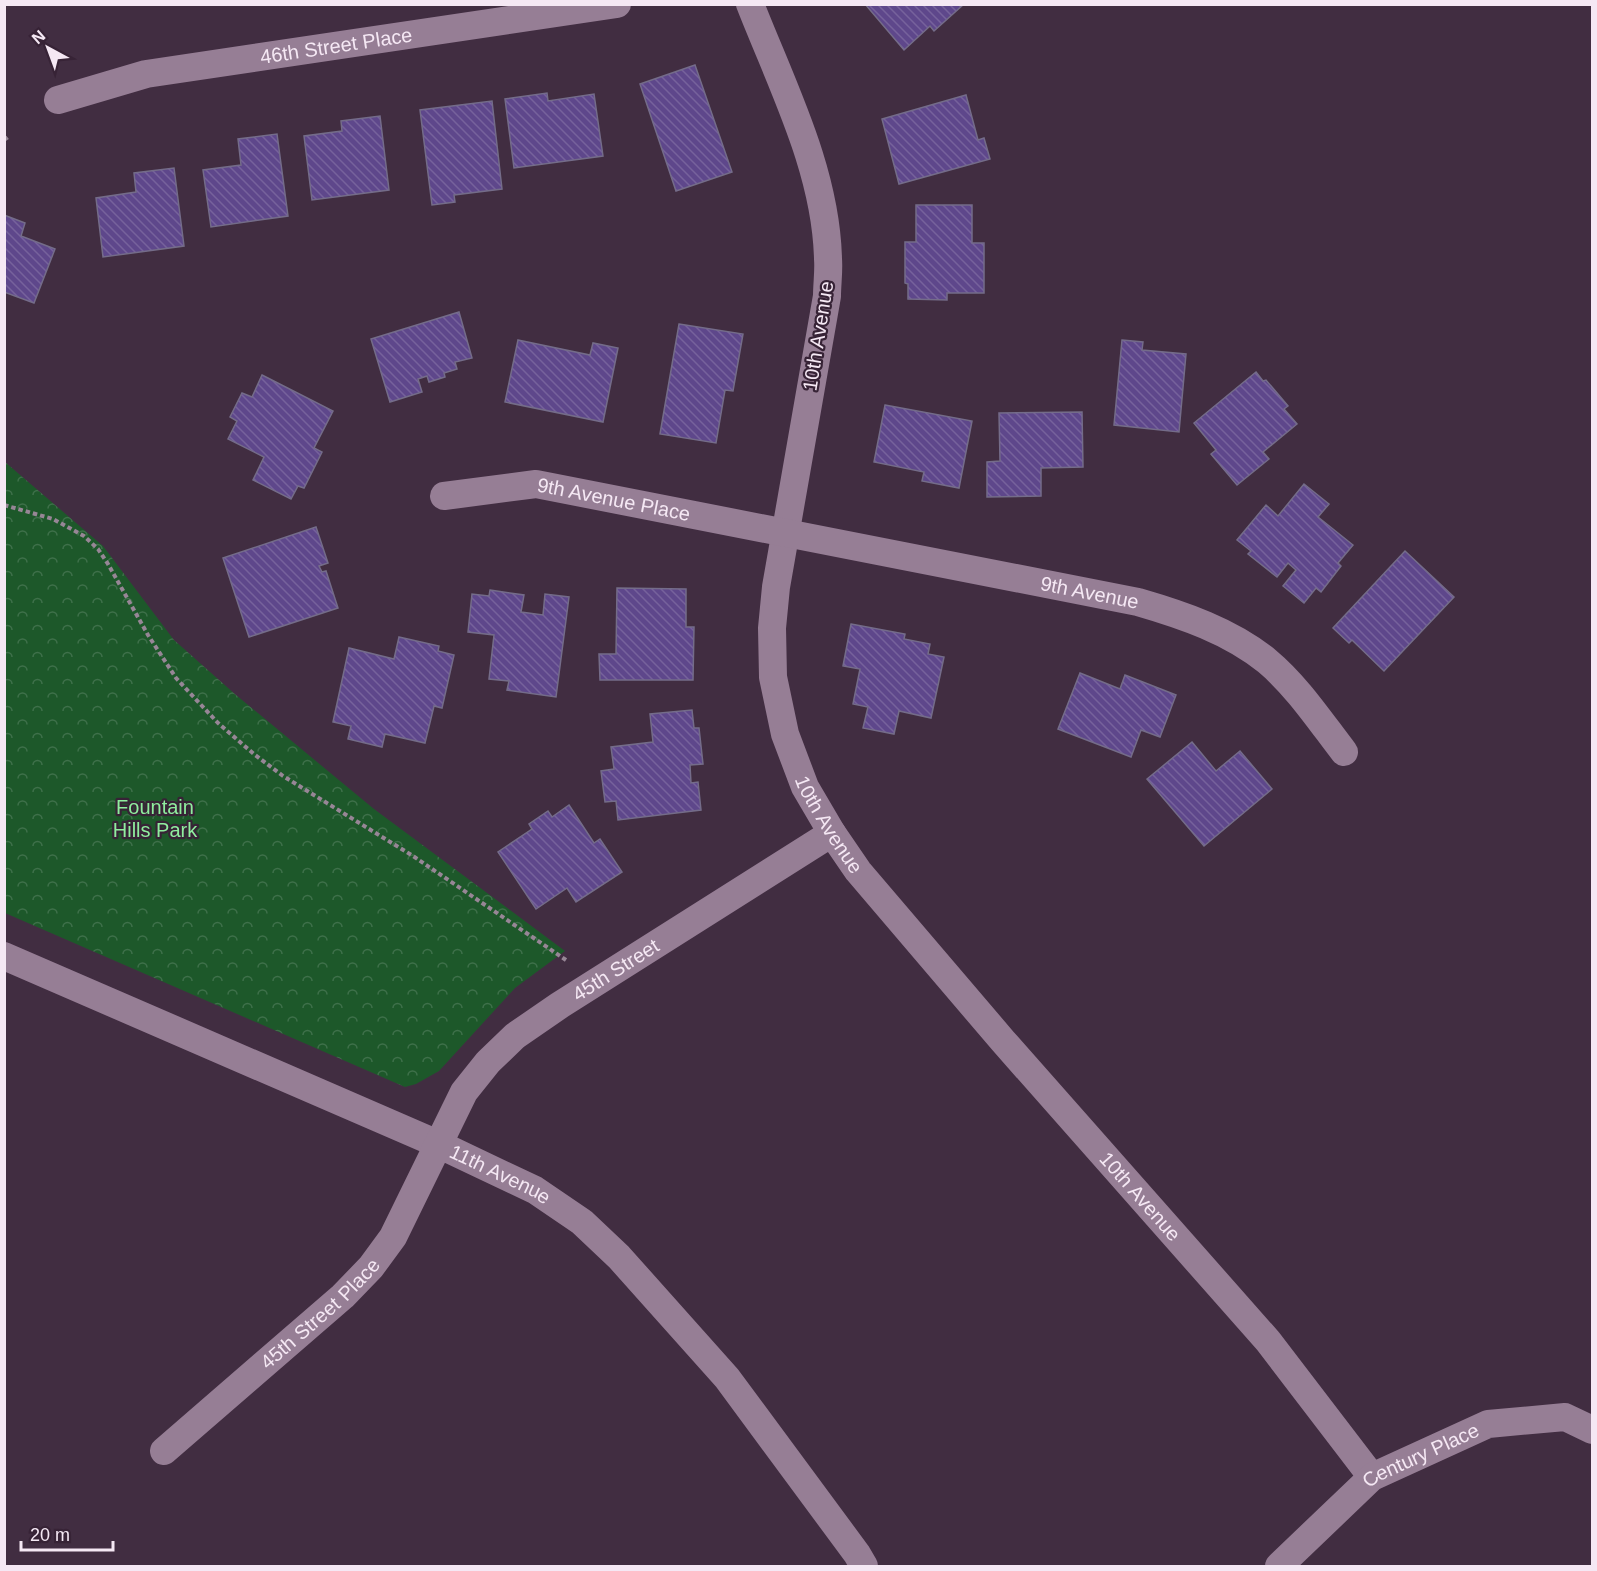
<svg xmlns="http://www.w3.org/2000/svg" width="1597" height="1571" font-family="Helvetica,sans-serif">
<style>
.forest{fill:url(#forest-crowns)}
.building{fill:url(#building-back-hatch);stroke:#746c89;stroke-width:1.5}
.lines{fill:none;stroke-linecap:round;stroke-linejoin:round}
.path{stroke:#978696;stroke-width:4;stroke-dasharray:4.5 3;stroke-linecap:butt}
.minor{stroke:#967e95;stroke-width:28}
.labels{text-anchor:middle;stroke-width:4.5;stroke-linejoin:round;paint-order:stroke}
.street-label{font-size:20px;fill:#f5e8f4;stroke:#372336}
.park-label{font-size:20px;fill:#8fed9e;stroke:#372336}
</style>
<defs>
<pattern id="forest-crowns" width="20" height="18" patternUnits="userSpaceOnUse" patternTransform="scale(1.5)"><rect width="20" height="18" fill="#1d582a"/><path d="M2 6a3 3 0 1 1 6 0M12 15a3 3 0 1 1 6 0" fill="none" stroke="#3e704a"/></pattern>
<pattern id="building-back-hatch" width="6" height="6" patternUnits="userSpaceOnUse" patternTransform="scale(1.5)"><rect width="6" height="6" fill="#5e478b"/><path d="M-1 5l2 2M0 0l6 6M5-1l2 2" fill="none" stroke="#76629c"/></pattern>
</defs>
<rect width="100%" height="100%" fill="#412d41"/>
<polygon class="forest" points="5,462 103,546 174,640 236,695 374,809 565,951 515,988 439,1071 416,1084 405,1087 5,913"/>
<g class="building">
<polygon points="865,4 964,4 934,31 930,26 904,50"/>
<polygon points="695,65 732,172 676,191 640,84"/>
<polygon points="547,93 548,101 594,94 603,156 514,168 505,99"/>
<polygon points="966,95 978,140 984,138 990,159 899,184 882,119"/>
<polygon points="492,101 502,189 454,195 455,202 432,205 420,110"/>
<polygon points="380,116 389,190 312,200 304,136 342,131 341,121"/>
<polygon points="277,134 288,216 211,227 203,170 241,165 238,139"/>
<polygon points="174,168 184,246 103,257 96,198 136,192 134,173"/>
<polygon points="916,205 972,205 972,243 984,243 984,293 947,293 947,300 908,299 908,284 905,283 905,242 916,242"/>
<polygon points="4,215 25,223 21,236 55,249 34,303 4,292"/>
<polygon points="459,312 472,358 455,362 457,369 444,373 445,377 429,382 427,376 418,379 422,392 390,402 371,339"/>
<polygon points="679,324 743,334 733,391 725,390 716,443 660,434"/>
<polygon points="518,340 590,355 593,343 618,348 603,422 505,402"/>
<polygon points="1122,340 1143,342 1142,350 1186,354 1179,432 1114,425"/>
<polygon points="1256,372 1263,381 1266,380 1288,406 1284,409 1297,424 1263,452 1269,459 1237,485 1211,454 1216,450 1194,423"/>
<polygon points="262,375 333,411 314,448 322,452 304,488 298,486 291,499 253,480 264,457 228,439 237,421 230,417 242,393 252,397"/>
<polygon points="885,405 972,421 959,488 922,481 924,472 874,462"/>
<polygon points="1082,412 1083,467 1041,468 1041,496 987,497 987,462 1000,461 999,413"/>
<polygon points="1304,484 1329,504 1318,517 1353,545 1338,563 1341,566 1321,592 1316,588 1304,603 1283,586 1296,570 1288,563 1277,577 1248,554 1251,551 1237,540 1266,505 1278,516"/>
<polygon points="316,527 328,563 319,566 322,572 326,571 338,608 249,637 223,558"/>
<polygon points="1405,551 1454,597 1384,671 1352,640 1349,643 1333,628"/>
<polygon points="617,588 686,589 686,627 694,627 693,680 600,680 599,654 616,654"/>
<polygon points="490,590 524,595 521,612 543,615 545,594 569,597 556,697 507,690 509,681 489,679 494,635 468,632 472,594 489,596"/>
<polygon points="851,624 905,634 904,639 930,644 928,654 944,657 931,718 899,711 894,734 863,728 868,707 853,704 860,669 843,666"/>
<polygon points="399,637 439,646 438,651 454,655 442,708 434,706 425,743 385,734 382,747 348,739 351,726 333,722 349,648 394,659"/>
<polygon points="1080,673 1120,689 1125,675 1176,695 1160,737 1141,730 1131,757 1058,729"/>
<polygon points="692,710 694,728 699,728 703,764 690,765 691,783 698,782 701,810 618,820 616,801 605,802 601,771 614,769 611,747 653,742 650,714"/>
<polygon points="1192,742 1216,771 1240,751 1272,789 1204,846 1147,779"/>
<polygon points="569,805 594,843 600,839 622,872 576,902 567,888 536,909 498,852 532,829 529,824 548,811 552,817"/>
</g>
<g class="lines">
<g class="path">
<polyline points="4,140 8,137"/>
<polyline points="4,505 53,519 84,536 98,549 108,564 148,635 176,678 218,723 255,755 283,776 413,856 566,960"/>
</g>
<g class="minor">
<path id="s1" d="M 750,4 C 782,86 826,170 828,259 C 829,271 827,284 827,296 L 776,587 L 772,628 L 773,677 L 785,734 L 805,787 L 832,833 L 858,871 L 1003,1041 L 1268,1341 L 1372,1477"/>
<path id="s2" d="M 58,100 L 146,74 L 617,4"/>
<path id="s3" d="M 444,496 L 536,484 L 1138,602 C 1183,615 1230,631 1267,661 C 1297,686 1320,721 1344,752"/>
<path id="s4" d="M 4,956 L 438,1144 L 535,1190 L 582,1222 L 619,1257 L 727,1378 L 857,1554 L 864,1566"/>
<path id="s5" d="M 164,1451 L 343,1296 L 371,1267 L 393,1237 L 464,1092 L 488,1062 L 515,1036 L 560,1005 L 832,833"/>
<path id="s6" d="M 1279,1566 L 1372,1477 L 1488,1424 L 1565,1417 L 1592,1430"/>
</g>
</g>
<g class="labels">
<g class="street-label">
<text dy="7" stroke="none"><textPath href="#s2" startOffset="284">46th Street Place</textPath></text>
<text transform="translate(818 336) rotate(-81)" y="7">10th Avenue</text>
<text dy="7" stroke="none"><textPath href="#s3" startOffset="172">9th Avenue Place</textPath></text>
<text dy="7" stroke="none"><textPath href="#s3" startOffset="657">9th Avenue</textPath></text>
<text dy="7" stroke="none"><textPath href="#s1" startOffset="850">10th Avenue</textPath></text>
<text dy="7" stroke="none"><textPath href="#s5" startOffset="672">45th Street</textPath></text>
<text dy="7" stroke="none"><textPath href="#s4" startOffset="542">11th Avenue</textPath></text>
<text dy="7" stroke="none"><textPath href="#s1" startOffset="1336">10th Avenue</textPath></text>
<text dy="7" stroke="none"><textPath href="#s5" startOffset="208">45th Street Place</textPath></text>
<text dy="7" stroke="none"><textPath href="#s6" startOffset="182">Century Place</textPath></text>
</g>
<g class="park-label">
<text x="155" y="814">Fountain<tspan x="155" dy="23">Hills Park</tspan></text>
</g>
</g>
<rect width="1597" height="1571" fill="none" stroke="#f5e8f4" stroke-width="12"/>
<g transform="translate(48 48) rotate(319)" stroke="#372336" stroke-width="4.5" paint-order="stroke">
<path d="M0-4.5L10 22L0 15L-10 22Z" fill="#f5e8f4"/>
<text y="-9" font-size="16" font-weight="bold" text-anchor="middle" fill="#f5e8f4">N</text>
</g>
<path d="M21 1541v9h92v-9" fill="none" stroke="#f5e8f4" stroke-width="3"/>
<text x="30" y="1541" font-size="18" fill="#f5e8f4" stroke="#372336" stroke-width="4.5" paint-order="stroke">20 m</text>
</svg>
